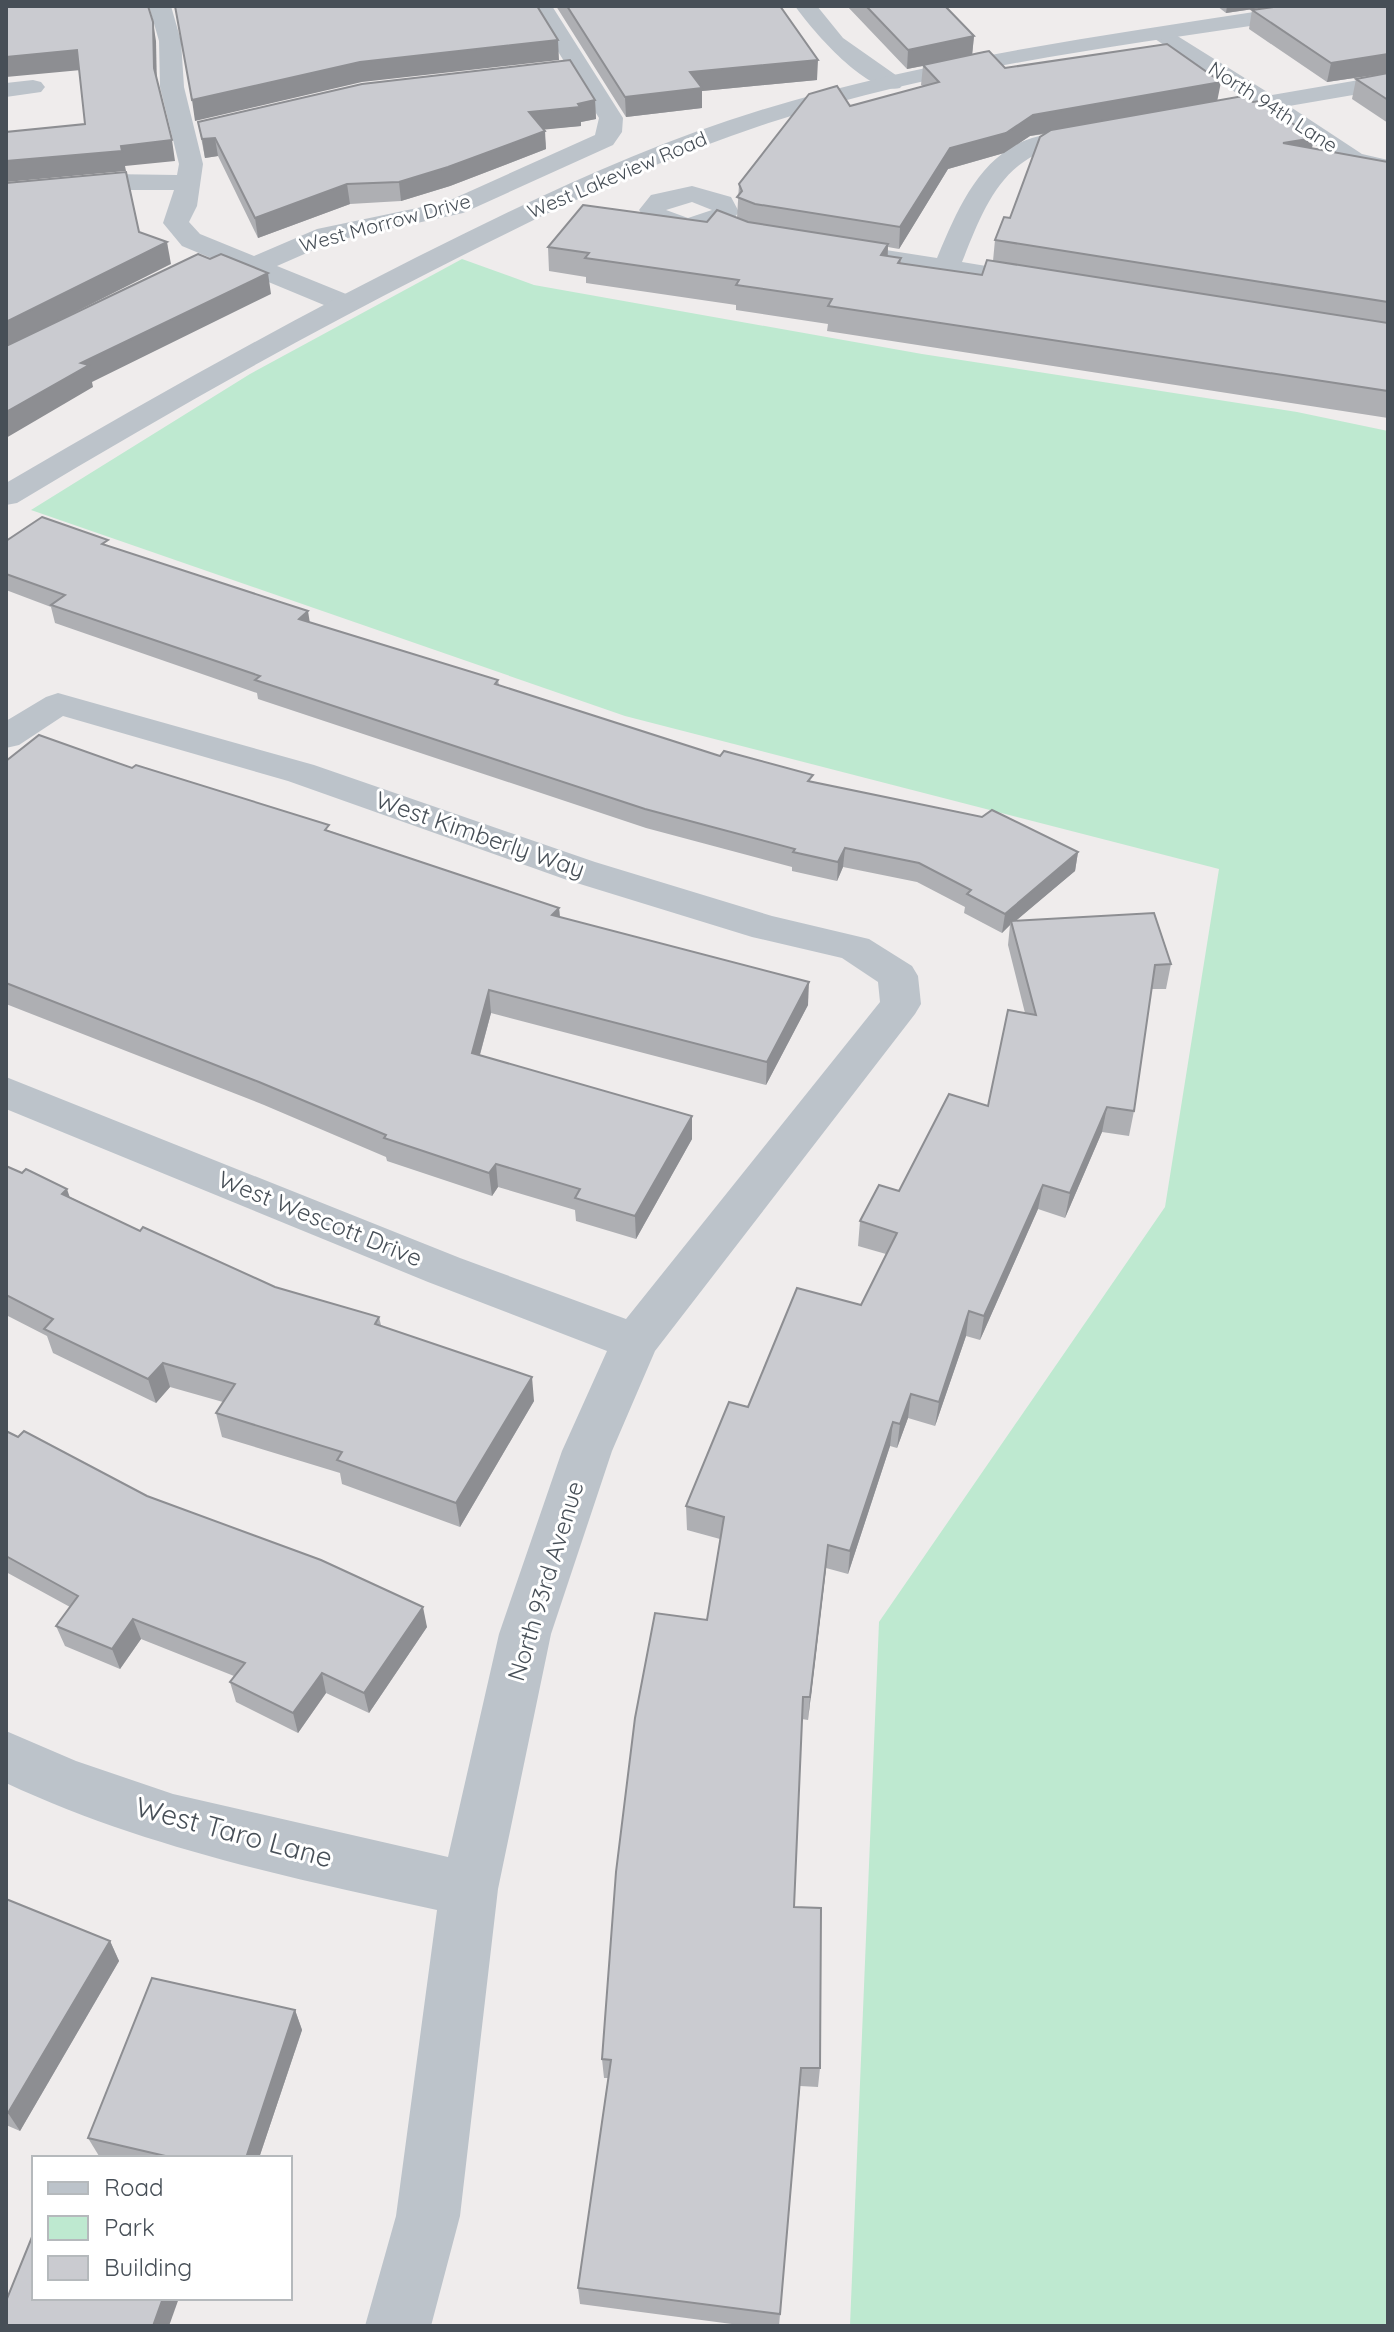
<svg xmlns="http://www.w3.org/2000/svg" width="1394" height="2332" font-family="Quicksand,sans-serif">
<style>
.green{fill:#bee9d0}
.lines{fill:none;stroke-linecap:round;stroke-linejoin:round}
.minor{fill:#bcc3ca;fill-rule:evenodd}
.tertiary{fill:#bcc3ca;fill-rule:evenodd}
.wall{fill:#aeafb3;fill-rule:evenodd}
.shaded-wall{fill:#8d8e92}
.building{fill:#cacbd0;stroke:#8d8e92;stroke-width:2}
.labels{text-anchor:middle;stroke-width:6;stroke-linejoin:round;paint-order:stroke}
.far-street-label{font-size:20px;fill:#474f57;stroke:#fff}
.street-label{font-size:24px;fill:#474f57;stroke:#fff}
.near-street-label{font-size:28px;fill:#474f57;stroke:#fff}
</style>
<rect width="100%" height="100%" fill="#efecec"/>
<polygon class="green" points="462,259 534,285 922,354 1297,412 1388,431 1388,2326 850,2326 879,1622 1165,1207 1219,869 625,716 31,510 250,374"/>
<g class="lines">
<g class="minor">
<polygon points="149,6 171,6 181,41 184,87 203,164 197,206 189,222 200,234 254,256 317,229 446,202 595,135 599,118 530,6 552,6 623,118 622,132 613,145 463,213 334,241 277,266 356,298 360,304 356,310 336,310 182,246 163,223 174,190 108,190 6,201 6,185 108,174 177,175 179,164 160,87 159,41"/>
<path d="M 795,6 L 817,6 L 843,38 L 900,78 L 904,83 L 900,88 C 868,96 812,30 795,6 Z"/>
<polygon points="1163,27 1272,95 1388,75 1388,89 1289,106 1362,154 1388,160 1388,176 1344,164 1264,111 1205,121 1197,119 1193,114 1197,109 1247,100 1155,39 1152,34 1155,29"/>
<polygon points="33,80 41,82 45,87 41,92 6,97 6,83"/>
<path d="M 1094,127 L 1103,129 L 1106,134 L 1103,139 C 1084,144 1064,144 1047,150 C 997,167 980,218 962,262 L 1052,277 L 1056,283 L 1052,289 L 1042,291 L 841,259 L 832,257 L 828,251 L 832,245 L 841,243 L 937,258 C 957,211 979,155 1032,138 C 1052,132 1073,131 1094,127 Z"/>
<path d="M 692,186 L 731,197 L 739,212 C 717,243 660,240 639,210 L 651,195 ZM 692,202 L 712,210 L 688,218 L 666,210 Z"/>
<path d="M 58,693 L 314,765 L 595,862 L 772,916 L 869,939 L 912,966 L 918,976 L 921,1004 L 915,1014 L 655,1351 L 612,1451 L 551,1634 L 498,1889 L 460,2216 L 431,2326 L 365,2326 L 396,2216 L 437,1910 C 290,1878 143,1847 6,1783 L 6,1731 L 76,1761 L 173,1794 L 448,1857 L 499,1634 L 562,1451 L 607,1351 L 428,1282 L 6,1109 L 6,1077 L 460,1258 L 626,1319 L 880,1002 L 878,982 L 842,958 L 752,937 L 567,880 L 288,781 L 63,716 L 19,745 L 6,748 L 6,721 L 46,697 Z"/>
</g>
<path class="tertiary" d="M 1293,6 L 1346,6 L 1335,13 C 1148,43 955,63 775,121 C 654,160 541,215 428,273 C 288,344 152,422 17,503 L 6,505 L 6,483 C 141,404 276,328 415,258 C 527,202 640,147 761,110 C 934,57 1115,34 1293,6 Z"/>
</g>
<g class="wall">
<polygon points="556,6 780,6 817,80 702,91 702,108 626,117"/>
<path d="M 847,6 L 945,6 L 974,36 L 972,55 L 1005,68 L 1218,100 L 1253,102 L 1314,138 L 1312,148 L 1388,162 L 1388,418 L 827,331 L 828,324 L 736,310 L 736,305 L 586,283 L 586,277 L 549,271 L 548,247 L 737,218 L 739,184 L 850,106 L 923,86 L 921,85 L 923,66 L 907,69 ZM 1045,134 L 1010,218 L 995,240 L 993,261 L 982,275 L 901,263 L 901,258 L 888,256 L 888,247 L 899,249 L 948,169 L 1004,153 L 1030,136 Z"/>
<polygon points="1217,6 1274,6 1226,13"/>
<polygon points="1388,6 1388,123 1352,99 1356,79 1381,74 1327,82 1249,29 1252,10"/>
<polygon points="595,100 596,119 581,122 581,126 544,129 546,149 450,186 401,201 350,204 258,238 218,156 205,158 198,122"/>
<polygon points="6,541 109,546 309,622 498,680 499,685 720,756 812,782 1078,852 1075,871 1016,920 1171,964 1166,989 1151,989 1134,1111 1129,1136 1102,1132 1065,1218 1038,1209 980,1340 966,1336 935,1426 908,1418 897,1448 890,1446 848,1574 826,1568 808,1720 802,1719 794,1907 820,2068 818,2087 800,2086 779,2326 747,2326 580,2304 578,2288 608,2078 604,2078 602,2059 707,1620 720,1539 687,1530 686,1506 748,1407 861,1305 886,1254 858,1246 860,1221 899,1191 988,1106 1025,1013 1008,945 1010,925 1002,933 964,913 965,907 917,882 843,867 837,881 792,871 792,867 646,828 258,699 257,693 55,623 51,607 6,590"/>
<polygon points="6,761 132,768 330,831 559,908 560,917 808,1005 766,1085 491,1013 480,1055 692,1139 636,1239 576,1221 575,1210 498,1187 492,1196 387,1161 386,1157 264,1105 6,1004"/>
<polygon points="6,1166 140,1231 275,1287 379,1317 381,1325 534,1401 460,1527 342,1484 340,1473 222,1437 216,1413 223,1402 170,1387 156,1403 53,1353 47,1336 6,1315"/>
<polygon points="6,1431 147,1496 427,1627 369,1713 326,1693 298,1733 236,1702 230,1682 234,1676 141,1639 120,1669 65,1646 56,1626 70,1607 6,1572"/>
<polygon points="6,1899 110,1941 119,1961 20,2131 6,2125"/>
<polygon points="295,2010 302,2030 259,2158 108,2158 99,2156 88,2138"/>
</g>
<g class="shaded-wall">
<polygon points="1227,6 1274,6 1226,13"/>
<polygon points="153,22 156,41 157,88 154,68"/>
<polygon points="974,36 972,56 907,69 908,50"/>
<polygon points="558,40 559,60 362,82 195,121 192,100 360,62"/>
<polygon points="77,50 81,70 6,77 6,57"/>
<polygon points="1388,54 1388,73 1327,82 1331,63"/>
<polygon points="818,60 817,80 702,91 702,108 626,117 625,97 690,72"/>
<polygon points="1221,82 1217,102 1030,136 1004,153 948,169 899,249 900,227 950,148 1033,115"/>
<polygon points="595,100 596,119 581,122 581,126 530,131 529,112"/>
<polygon points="545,131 546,149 450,186 401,201 399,182"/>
<polygon points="215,138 218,156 205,158 202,139"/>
<polygon points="1314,138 1309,161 1283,143"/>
<polygon points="172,140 175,161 125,166 126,171 6,182 6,161 121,146"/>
<polygon points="347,184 350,204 258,238 255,218"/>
<polygon points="167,242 171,264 6,347 6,322"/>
<polygon points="888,244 887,269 881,255"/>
<polygon points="268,273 271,294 92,382 93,387 6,438 6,412 81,363"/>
<polygon points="308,611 311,630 299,619"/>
<polygon points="845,848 843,867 837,881 838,862"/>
<polygon points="1078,852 1075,871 1012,924 1011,921 1010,925 1002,933 1005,914"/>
<polygon points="559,908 561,931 552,915"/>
<polygon points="809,982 808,1005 766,1085 767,1062"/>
<polygon points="489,990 491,1013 474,1076 472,1053"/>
<polygon points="1107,1107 1102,1132 1065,1218 1070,1193"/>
<polygon points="692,1116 692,1139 636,1239 635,1216"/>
<polygon points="496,1164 498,1187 492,1196 489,1173"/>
<polygon points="1043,1185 1038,1209 980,1340 984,1316"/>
<polygon points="67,1189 75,1213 62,1194"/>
<polygon points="969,1311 966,1336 935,1426 939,1402"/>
<polygon points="163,1363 170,1387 156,1403 148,1379"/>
<polygon points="532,1377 534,1401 460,1527 456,1503"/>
<polygon points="911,1394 908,1418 897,1448 900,1424"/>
<polygon points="893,1422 890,1446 848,1574 850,1551"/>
<polygon points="828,1545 826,1568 808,1720 810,1697"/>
<polygon points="423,1607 427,1627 369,1713 364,1693"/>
<polygon points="133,1619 141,1639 120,1669 112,1649"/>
<polygon points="322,1673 326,1693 298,1733 293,1713"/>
<polygon points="110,1941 119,1961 20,2131 8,2113"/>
<polygon points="295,2010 302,2030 259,2158 246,2158"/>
<polygon points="163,2298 179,2298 169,2326 153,2326"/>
</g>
<g class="building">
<polygon points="6,6 148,6 153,22 154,68 172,140 121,146 122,151 6,161 6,132 85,124 77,50 6,57"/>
<polygon points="175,6 537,6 558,40 360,62 192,100"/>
<polygon points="567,6 780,6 818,60 690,72 702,88 625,97"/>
<polygon points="866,6 945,6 974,36 908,50"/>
<polygon points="1281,6 1388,6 1388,54 1331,63 1252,10"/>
<polygon points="1167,44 1221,82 1033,115 1006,133 950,148 900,227 755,204 737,197 742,191 739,184 809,94 837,86 850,106 939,82 923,65 984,52 989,51 1005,68"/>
<polygon points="570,60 595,100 578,104 580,107 529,112 545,131 448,167 399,182 347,184 255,218 215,138 202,139 198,122 362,84"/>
<polygon points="1388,73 1388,100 1356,79"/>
<polygon points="1243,96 1253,102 1259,101 1314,138 1283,143 1388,162 1388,302 995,240 1004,217 1010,218 1040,137 1051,130"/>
<polygon points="126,172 139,232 167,242 6,322 6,183"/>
<polygon points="583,205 707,222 717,210 748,222 888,244 881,255 901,258 898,263 982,275 987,260 1388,323 1388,391 828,306 832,299 736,285 739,280 585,258 589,253 548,247"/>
<polygon points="198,254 210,259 221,254 268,273 81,363 89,365 6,412 6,346"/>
<polygon points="42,517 108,540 102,544 308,611 299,619 498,680 495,684 720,756 724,751 813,775 808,781 982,817 992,810 1078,852 1005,914 967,894 971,890 919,863 845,848 838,862 793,852 795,849 645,809 255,680 260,676 51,605 65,595 6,574 6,541"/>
<polygon points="39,735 132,768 136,765 329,825 325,830 559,908 552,915 809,982 767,1062 489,990 472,1053 692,1116 635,1216 575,1198 580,1189 496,1164 489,1173 384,1138 386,1135 259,1082 6,983 6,761"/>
<polygon points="1154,913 1171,964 1155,965 1134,1111 1107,1107 1070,1193 1043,1185 984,1316 969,1311 939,1402 911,1394 900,1424 893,1422 850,1551 828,1545 810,1697 803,1697 794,1907 821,1908 820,2068 801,2068 780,2314 578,2288 611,2060 602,2059 616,1872 635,1718 655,1613 707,1620 724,1517 686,1506 729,1402 748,1407 797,1288 861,1305 897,1233 860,1221 879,1185 899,1191 949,1094 988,1106 1008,1010 1036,1015 1011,921"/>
<polygon points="6,1166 22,1173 26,1169 67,1189 62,1194 140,1231 143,1227 275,1287 379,1317 375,1324 532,1377 456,1503 337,1460 342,1452 216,1413 235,1384 163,1363 148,1379 44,1329 53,1319 6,1295"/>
<polygon points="6,1431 18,1437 24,1431 147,1496 321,1560 423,1607 364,1693 322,1673 293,1713 230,1682 245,1663 133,1619 112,1649 56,1626 78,1596 6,1556"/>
<polygon points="6,1899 110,1941 8,2113 6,2112"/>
<polygon points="152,1978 295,2010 246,2158 174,2158 88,2138"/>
<polygon points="32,2237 34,2238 34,2298 163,2298 153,2326 6,2326 6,2301"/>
</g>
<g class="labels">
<g class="far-street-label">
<text transform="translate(1273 107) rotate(33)" y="7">North 94th Lane</text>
<text transform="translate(617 175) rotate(-23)" y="7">West Lakeview Road</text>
<text transform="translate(385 223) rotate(-15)" y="7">West Morrow Drive</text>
</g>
<g class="street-label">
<text transform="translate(480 835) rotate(19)" y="8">West Kimberly Way</text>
<text transform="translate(320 1219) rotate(22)" y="8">West Wescott Drive</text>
<text transform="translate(546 1581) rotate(-73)" y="8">North 93rd Avenue</text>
</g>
<g class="near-street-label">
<text transform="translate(234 1832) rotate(15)" y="10">West Taro Lane</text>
</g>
</g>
<rect width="1394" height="2332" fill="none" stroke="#474f57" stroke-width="16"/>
<rect x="32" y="2156" width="260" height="144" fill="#ffffff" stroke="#b5b9bc" stroke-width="2"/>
<rect x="48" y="2182" width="40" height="12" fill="#bcc3ca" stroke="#b5b9bc" stroke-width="2"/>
<text x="104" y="2196" font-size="24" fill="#474f57">Road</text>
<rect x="48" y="2216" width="40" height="24" fill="#bee9d0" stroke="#b5b9bc" stroke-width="2"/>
<text x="104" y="2236" font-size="24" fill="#474f57">Park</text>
<rect x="48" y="2256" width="40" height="24" fill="#cacbd0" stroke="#b5b9bc" stroke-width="2"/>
<text x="104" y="2276" font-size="24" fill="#474f57">Building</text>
</svg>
